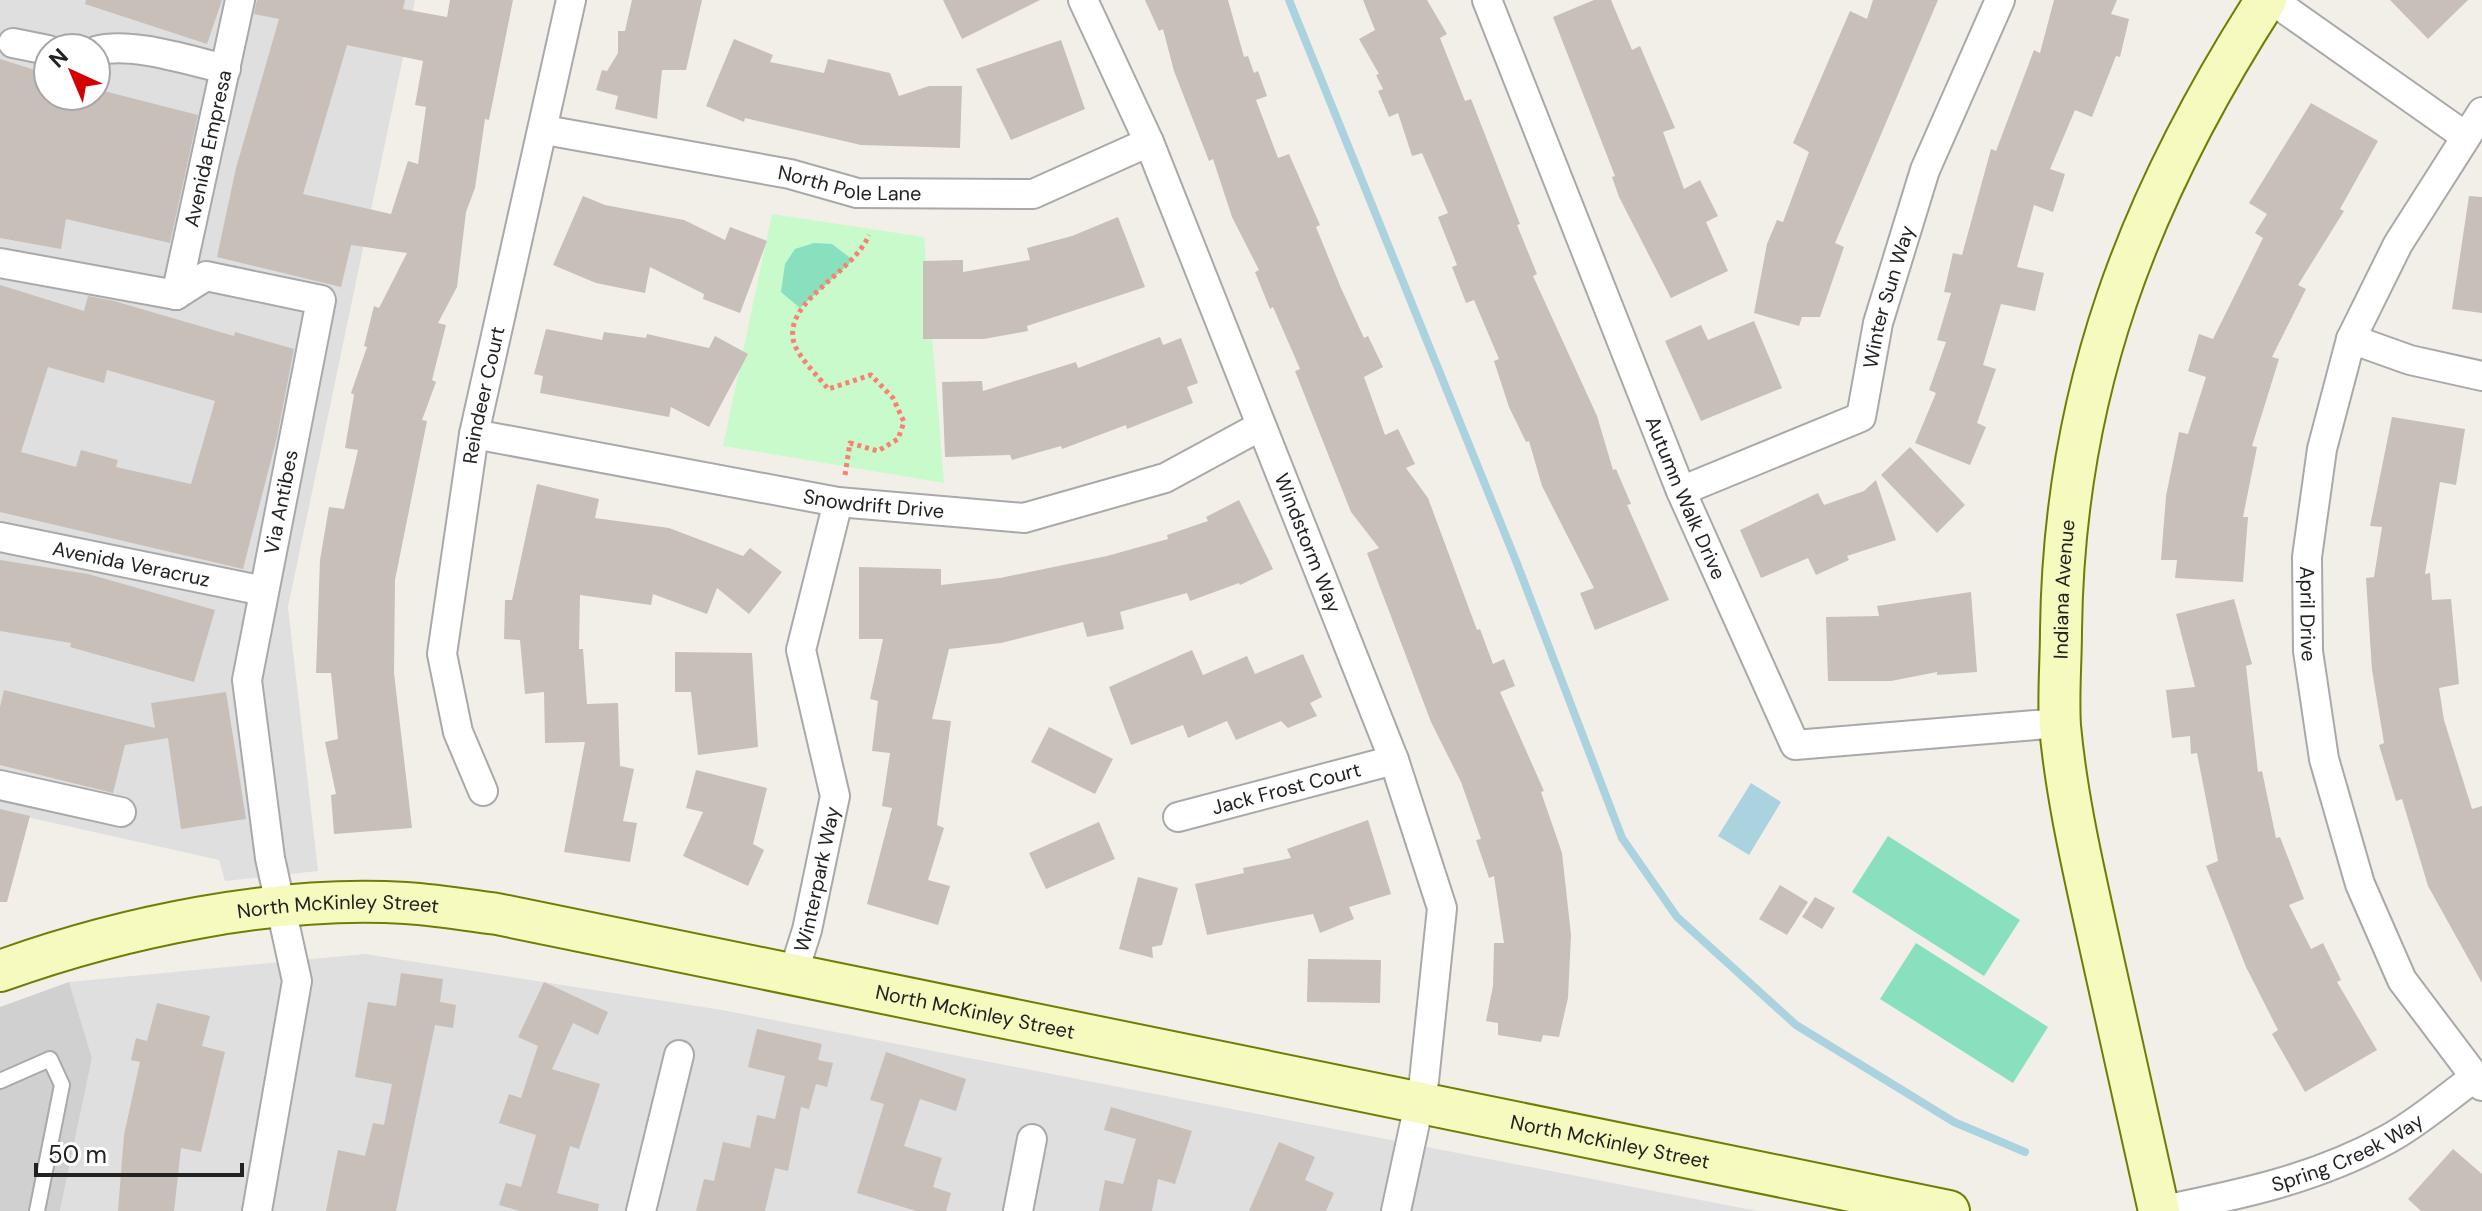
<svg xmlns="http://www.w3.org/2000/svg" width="2482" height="1211" font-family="'DM Sans',sans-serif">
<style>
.residential{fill:#e0dfdf;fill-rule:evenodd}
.religious{fill:#d0d0d0}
.park{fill:#c8facc}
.pitch{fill:#88e0be}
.water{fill:#aad3df}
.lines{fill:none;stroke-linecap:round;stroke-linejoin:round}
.stream{stroke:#aad3df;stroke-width:8}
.building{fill:#c7bfb8;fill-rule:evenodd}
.lane-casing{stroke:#a9a9a9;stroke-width:18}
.street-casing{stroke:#a9a9a9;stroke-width:32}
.secondary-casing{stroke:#707d05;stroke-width:44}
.path{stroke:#fa8072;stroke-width:5;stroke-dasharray:4 4;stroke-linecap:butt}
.lane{stroke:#fff;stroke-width:14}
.street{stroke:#fff;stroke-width:28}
.secondary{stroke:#f7fabf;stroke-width:40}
.labels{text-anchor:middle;stroke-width:6;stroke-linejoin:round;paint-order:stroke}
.street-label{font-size:20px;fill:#222;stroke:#fff}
</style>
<rect width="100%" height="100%" fill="#f2efe9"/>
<g class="residential">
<path d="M 0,0 L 415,0 L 288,607 L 318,871 L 225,881 L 219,860 L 0,811 ZM 48,48 L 96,48 L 96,96 L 48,96 Z"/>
<polygon points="365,954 722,1010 1757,1211 60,1211 92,1058 69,982"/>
</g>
<polygon class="religious" points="69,982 92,1058 60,1211 0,1211 0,1007"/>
<polygon class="park" points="772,214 924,237 944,483 723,446"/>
<g class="pitch">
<polygon points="814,243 832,244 853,260 800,308 781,292 785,264 795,249"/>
<polygon points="1888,836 2020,920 1984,976 1852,892"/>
<polygon points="1916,943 2048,1027 2013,1083 1880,999"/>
</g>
<polygon class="water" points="1751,783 1781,802 1749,855 1718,836"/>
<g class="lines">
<polyline class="stream" points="1289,0 1516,561 1622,838 1677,917 1796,1025 1954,1122 2025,1152"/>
</g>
<g class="building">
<polygon points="86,0 222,0 207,44 85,4"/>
<path d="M 257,0 L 405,0 L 403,9 L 447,17 L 450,0 L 513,0 L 489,120 L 485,119 L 475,188 L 466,212 L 457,287 L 438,323 L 446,325 L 432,380 L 436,382 L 422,420 L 427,421 L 395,580 L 394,673 L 412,828 L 334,834 L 331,795 L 336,794 L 325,742 L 338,739 L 331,673 L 316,673 L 320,560 L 329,507 L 344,509 L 358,450 L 345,448 L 354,395 L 351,393 L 367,347 L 364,346 L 374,306 L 379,308 L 407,253 L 351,245 L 341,287 L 217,257 L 236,168 L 279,19 L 254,14 ZM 347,45 L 423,61 L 415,105 L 426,107 L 418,164 L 408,161 L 391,214 L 303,194 Z"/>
<polygon points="632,0 702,0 686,70 662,70 657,119 615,109 618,96 596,90 602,70 607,71 618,53 618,31 625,31"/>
<polygon points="943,0 1040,0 962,39"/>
<polygon points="1145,0 1228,0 1244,57 1248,56 1254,73 1258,71 1267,96 1256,100 1278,158 1289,154 1320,225 1316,227 1341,288 1364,338 1368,336 1383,367 1364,377 1385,435 1398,429 1415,464 1406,468 1428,498 1477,630 1480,629 1493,664 1504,659 1515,686 1500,692 1544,791 1541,792 1562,853 1571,935 1568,998 1559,1037 1543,1035 1541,1042 1498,1035 1498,1023 1486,1021 1493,986 1494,943 1504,943 1494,876 1489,878 1476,840 1481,839 1461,782 1431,722 1367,553 1379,548 1351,512 1295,371 1300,369 1273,307 1270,309 1255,272 1259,270 1232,217 1213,159 1209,161 1174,71 1163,29 1159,31"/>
<polygon points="1363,0 1427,0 1447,34 1440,38 1465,101 1471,99 1520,224 1517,225 1537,274 1533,276 1597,416 1613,470 1616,469 1631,504 1627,505 1669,600 1595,630 1580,593 1594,588 1542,486 1529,441 1526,442 1509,407 1494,361 1499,359 1474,300 1466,303 1452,267 1457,265 1438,217 1448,213 1422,153 1412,156 1398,113 1389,117 1378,91 1383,89 1376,75 1379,74 1359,39 1375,30"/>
<polygon points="1594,0 1611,0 1632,50 1640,46 1675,128 1663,132 1684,189 1700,180 1718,216 1706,222 1728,271 1671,298 1619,197 1612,177 1615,176 1553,17"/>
<polygon points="1873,0 1938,0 1835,243 1844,247 1820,317 1802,317 1799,326 1754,313 1767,244 1777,220 1783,222 1809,152 1793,143 1850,11 1867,19"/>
<polygon points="2054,0 2117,0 2111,14 2129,19 2120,57 2116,56 2092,117 2075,110 2050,169 2065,174 2053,212 2034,205 2017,267 2044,273 2035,311 2001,304 1983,365 1996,369 1977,423 1986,427 1970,465 1915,443 1936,393 1929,390 1946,342 1937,340 1951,293 1944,292 1953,253 1962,255 1991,149 1996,151 2034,50 2040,53"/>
<polygon points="2390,0 2468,0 2428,39"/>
<polygon points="734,39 773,55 770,62 824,73 828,59 890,73 899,96 929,86 962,86 960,148 861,145 745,118 744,122 706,106"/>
<polygon points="1061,40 1085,109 1011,140 976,69"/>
<polygon points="0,59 48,74 48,96 96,96 96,89 198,115 170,243 66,219 61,249 0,238"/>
<polygon points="2311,103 2378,141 2340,209 2344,211 2298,285 2306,289 2272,357 2279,359 2252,446 2257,447 2243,517 2248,517 2243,582 2175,578 2177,560 2161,560 2166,496 2179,432 2188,434 2206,377 2188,371 2199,334 2213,339 2263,238 2255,233 2267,214 2249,203"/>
<polygon points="583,196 605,205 684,220 725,240 730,227 767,241 740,313 703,299 704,294 650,267 645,293 596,283 553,265"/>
<polygon points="2469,196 2482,197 2482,313 2452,309"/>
<polygon points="1118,217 1145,287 1027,326 1028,331 984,339 923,339 923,261 963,260 963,272 1030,260 1027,248 1072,236"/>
<path d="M 0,285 L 84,311 L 88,296 L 114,301 L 234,336 L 235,332 L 294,349 L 277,437 L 243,569 L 0,512 ZM 48,367 L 104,383 L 107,370 L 215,401 L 191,484 L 116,467 L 118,460 L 81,450 L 76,467 L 21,452 Z"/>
<polygon points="1754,321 1782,388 1701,421 1665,341 1701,325 1708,340"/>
<polygon points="546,329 602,340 604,332 646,338 647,334 709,348 715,336 748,354 709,427 671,407 669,417 540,393 543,376 534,374"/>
<polygon points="1160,337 1163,345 1181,338 1198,383 1187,387 1193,403 1127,429 1126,425 1062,449 1061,446 1012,460 1010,455 945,457 942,382 982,381 983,391 1076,362 1078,368"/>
<polygon points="2392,417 2465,429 2456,485 2440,482 2425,574 2430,573 2432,600 2451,599 2459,684 2439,688 2444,720 2472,809 2482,806 2482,983 2428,886 2402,799 2396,801 2379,745 2384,743 2372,670 2366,578 2374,577 2382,527 2370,526"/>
<polygon points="1910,447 1965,505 1937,533 1881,475"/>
<polygon points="1876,480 1896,540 1847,556 1849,560 1816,575 1808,558 1761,578 1740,530 1818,493 1824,505 1864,491"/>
<polygon points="537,484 599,499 595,518 669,528 743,556 750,548 782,572 749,614 717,588 707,614 653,594 651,605 580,595 579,649 583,649 587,704 618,703 620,766 634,769 623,821 637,823 630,862 564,852 585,742 545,743 544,692 525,694 520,640 504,639 505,600 512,600"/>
<polygon points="1239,500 1273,569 1240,585 1239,583 1190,601 1187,593 1120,612 1124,629 1087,637 1083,622 1001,643 949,649 932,719 951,721 937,825 944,828 928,880 950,886 938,925 867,904 892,808 882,806 890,753 872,751 878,701 870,699 883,639 859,639 859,567 941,569 941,585 1000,578 1107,556 1168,539 1167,535 1208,521 1206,517"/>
<polygon points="0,560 88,574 215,610 194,682 70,647 71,643 0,631"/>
<polygon points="1971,592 1977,672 1937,675 1937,672 1891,681 1828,681 1826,617 1879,616 1877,606"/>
<polygon points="2234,599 2252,664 2246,666 2258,772 2262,771 2276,838 2280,837 2304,899 2289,905 2311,949 2323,943 2341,980 2337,982 2377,1050 2305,1092 2272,1034 2278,1030 2246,967 2206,866 2218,861 2197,753 2191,754 2190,736 2172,738 2166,690 2195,687 2176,614"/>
<polygon points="1192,650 1203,675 1247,656 1255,674 1303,654 1322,697 1310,703 1317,716 1288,728 1281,721 1236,740 1227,721 1188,738 1183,725 1131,745 1109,687"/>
<polygon points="675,652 752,653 758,747 698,755 691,692 675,692"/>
<polygon points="4,690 155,728 151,703 226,692 246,819 181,829 168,738 125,745 113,793 0,765 0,707"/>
<polygon points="1049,727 1113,759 1095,794 1031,762"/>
<polygon points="696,770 767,788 753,844 764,850 748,886 683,856 703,812 686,808"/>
<polygon points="0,809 30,816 7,902 0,902"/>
<polygon points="1368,820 1391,894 1349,907 1354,919 1320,933 1313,914 1207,935 1195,884 1244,873 1243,868 1291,858 1287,849"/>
<polygon points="1099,822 1115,859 1046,889 1029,853"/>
<polygon points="1138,877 1178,888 1162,945 1152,947 1153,958 1119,949"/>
<polygon points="1780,885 1808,902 1787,935 1759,919"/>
<polygon points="1815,897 1835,908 1822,929 1802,917"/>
<polygon points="1308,959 1381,960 1380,1003 1307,1002"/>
<polygon points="401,973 443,979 440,1002 456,1005 453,1028 435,1025 396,1211 326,1211 338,1150 365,1156 373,1123 384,1125 392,1084 355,1077 368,1002 396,1006"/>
<polygon points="544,982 608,1012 598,1035 573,1023 552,1069 600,1084 579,1149 570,1146 557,1193 599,1204 598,1211 520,1211 499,1205 506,1183 521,1187 536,1135 499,1123 509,1094 521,1098 538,1046 518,1037"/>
<polygon points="157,1003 210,1016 202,1046 225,1052 201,1152 181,1148 174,1211 118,1211 124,1135 140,1062 131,1060 136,1038 147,1041"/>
<polygon points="757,1029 822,1044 818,1060 833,1063 827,1087 816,1084 809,1109 801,1107 788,1171 775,1168 765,1211 696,1211 704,1179 714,1181 723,1142 750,1148 757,1115 775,1119 785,1076 748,1067"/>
<polygon points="886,1052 966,1079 956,1111 920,1099 904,1146 942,1158 933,1187 951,1193 946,1211 916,1211 857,1193 884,1104 870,1100"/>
<polygon points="1111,1107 1192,1131 1175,1184 1158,1179 1152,1211 1099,1211 1105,1180 1123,1184 1136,1139 1104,1130"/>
<polygon points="1279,1142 1315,1157 1305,1180 1334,1193 1326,1211 1249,1211"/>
<polygon points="2453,1149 2482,1174 2482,1211 2421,1211 2408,1199"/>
</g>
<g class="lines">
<defs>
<polyline id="lane" points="0,1081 50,1059 62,1085 37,1211"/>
<g id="street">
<path id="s1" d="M 1083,0 L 1149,142 L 1394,760 L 1442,908 L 1424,1081 L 1396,1211"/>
<path id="s2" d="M 1487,0 L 1681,491 L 1795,745 L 2060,723"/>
<polyline points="2272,0 2465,136"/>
<polyline points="13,43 48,50"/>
<path d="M 96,51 C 131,41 190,61 226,69"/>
<path id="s3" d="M 2482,112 L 2398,244 L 2351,339 L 2322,449 L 2307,557 L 2308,651 L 2324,759 L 2360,884 L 2402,980 L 2482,1086"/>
<path id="s4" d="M 545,130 L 790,174 L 857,193 L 1033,194 L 1149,142"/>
<polyline points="0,263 176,295"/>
<polyline points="176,295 206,276 321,300 247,680 270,858 297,981 257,1211"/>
<path id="s5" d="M 176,295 L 240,0"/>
<polyline points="2351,339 2410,360 2482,376"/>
<path id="s6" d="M 474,434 L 838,502 L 1024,518 L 1165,478 L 1259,427"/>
<path id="s7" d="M 1681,491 L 1861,417 L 1878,323 L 1925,170 L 2000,0"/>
<path id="s8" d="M 0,537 L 264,591"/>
<polyline points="0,785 121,812"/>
<path id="s9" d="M 483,791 L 458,732 L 442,654 L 474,434 L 571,0"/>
<path id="s10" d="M 1178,817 L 1394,760"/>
<path id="s11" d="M 793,974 L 807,930 L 835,796 L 801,650 L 838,502"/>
<polyline points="641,1211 679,1055"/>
<polyline points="1018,1211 1032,1139"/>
<path id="s12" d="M 2159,1211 C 2238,1195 2316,1179 2388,1139 C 2418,1123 2446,1098 2474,1078"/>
</g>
<g id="secondary">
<path id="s13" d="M 0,971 C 123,927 275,895 406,903 C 436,905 467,910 497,914 L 1949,1211"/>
<path id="s14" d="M 2159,1211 C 2139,1124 2120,1037 2101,950 C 2085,876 2067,802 2060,726 C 2058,694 2061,662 2061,630 C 2064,391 2138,199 2266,0"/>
</g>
</defs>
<use href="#lane" class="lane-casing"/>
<use href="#street" class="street-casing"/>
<use href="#secondary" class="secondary-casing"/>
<path class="path" d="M 845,475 L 850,443 L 878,451 L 898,439 L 904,422 L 893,398 L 871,375 L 828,389 C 818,376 799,358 794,343 C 782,301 852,275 869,235"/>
<use href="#lane" class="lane"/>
<use href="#street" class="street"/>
<use href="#secondary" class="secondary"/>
</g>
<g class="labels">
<g class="street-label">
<text dy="7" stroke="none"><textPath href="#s5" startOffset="150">Avenida Empresa</textPath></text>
<text dy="7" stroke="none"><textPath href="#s4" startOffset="310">North Pole Lane</textPath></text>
<text dy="7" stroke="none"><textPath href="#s7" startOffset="318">Winter Sun Way</textPath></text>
<text dy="7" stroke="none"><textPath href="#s9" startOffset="406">Reindeer Court</textPath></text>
<text dy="7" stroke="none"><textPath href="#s2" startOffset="536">Autumn Walk Drive</textPath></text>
<text transform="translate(281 502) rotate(-79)" y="7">Via Antibes</text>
<text dy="7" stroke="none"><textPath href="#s6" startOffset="406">Snowdrift Drive</textPath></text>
<text dy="7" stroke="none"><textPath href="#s1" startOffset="588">Windstorm Way</textPath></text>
<text dy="7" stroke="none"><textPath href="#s8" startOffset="134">Avenida Veracruz</textPath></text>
<text dy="7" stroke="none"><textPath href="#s14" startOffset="632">Indiana Avenue</textPath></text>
<text dy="7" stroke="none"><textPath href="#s3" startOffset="542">April Drive</textPath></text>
<text dy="7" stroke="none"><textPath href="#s10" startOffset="112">Jack Frost Court</textPath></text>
<text dy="7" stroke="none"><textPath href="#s11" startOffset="98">Winterpark Way</textPath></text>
<text dy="7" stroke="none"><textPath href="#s13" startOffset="346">North McKinley Street</textPath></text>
<text dy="7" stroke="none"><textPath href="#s13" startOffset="994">North McKinley Street</textPath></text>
<text dy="7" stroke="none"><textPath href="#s13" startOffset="1642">North McKinley Street</textPath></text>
<text dy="7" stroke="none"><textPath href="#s12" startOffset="198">Spring Creek Way</textPath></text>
</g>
</g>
<g transform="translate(72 72) rotate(316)"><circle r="38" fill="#ffffff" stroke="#a7a7a7" stroke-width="2"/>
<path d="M0-6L14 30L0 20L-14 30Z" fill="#d40000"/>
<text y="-12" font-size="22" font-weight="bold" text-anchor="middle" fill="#222222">N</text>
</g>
<path d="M36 1163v12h206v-12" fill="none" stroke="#222222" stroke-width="4"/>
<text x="48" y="1163" font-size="24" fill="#222222" stroke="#ffffff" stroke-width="6" paint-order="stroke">50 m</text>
</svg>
